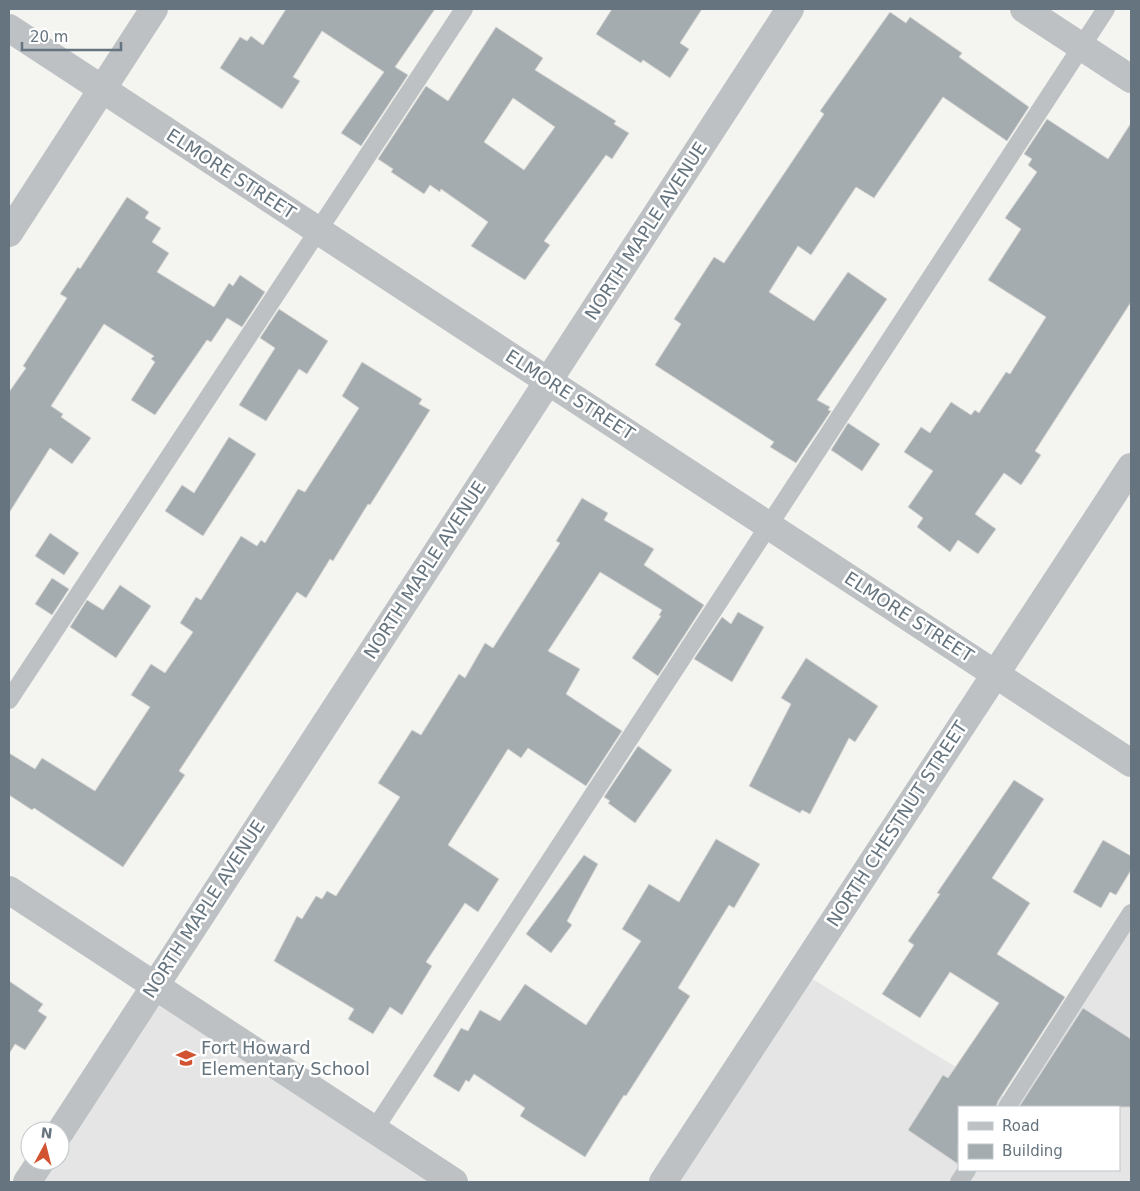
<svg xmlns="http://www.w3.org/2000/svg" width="1140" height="1191" font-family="'DejaVu Sans',sans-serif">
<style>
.built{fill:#e4e5e4;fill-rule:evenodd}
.building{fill:#a4acb0;stroke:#d5d5d3;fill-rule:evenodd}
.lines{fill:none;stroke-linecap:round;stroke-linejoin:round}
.service{stroke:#bdc1c4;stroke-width:18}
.minor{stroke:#bdc1c4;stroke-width:28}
.tertiary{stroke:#bdc1c4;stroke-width:28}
.labels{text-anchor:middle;stroke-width:5;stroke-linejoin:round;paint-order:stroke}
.street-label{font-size:18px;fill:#65747e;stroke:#fff}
.poi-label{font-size:18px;fill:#65747e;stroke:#fff;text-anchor:start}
</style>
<rect width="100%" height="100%" fill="#f4f4f0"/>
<g class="built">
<path d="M 1131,913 L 1131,1182 L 663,1182 L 801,972 L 1011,1101 ZM 959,1107 L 1119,1107 L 1119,1170 L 959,1170 Z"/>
<polygon points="154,985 454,1182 27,1182 41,1161 60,1161 60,1132"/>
</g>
<g class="building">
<polygon points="286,9 435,9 395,67 408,75 361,146 341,133 384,72 322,31 293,77 300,81 282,109 220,68 240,37 247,41 251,36 263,45"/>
<polygon points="612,9 702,9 680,43 689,49 670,78 643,60 641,63 596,34"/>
<polygon points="890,12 906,23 910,17 962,53 959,57 1029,107 1007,141 943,97 874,198 856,187 811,255 798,246 769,292 814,321 848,272 887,299 817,400 830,407 828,410 831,411 796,463 770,447 774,442 655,365 681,324 674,319 714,257 724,263 824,114 820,111"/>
<path d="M 496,27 L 543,58 L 535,70 L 616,121 L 614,124 L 629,133 L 612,159 L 606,155 L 544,241 L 550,245 L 525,280 L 471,246 L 488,222 L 441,189 L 440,192 L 430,185 L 424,194 L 391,172 L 393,169 L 378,159 L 426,86 L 448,101 ZM 513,98 L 555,127 L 524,170 L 484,142 Z"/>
<polygon points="1047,119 1108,159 1131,123 1131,302 1035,451 1041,455 1021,485 1004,473 975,514 996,529 978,554 958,540 950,552 917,527 923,518 908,507 933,471 904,452 921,427 930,433 951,402 971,415 975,410 979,413 1006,372 1010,374 1046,317 988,280 1021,229 1005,218 1037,172 1028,165 1032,159 1024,154"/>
<polygon points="127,197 149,212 145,218 161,228 152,242 169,253 157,272 214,307 229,283 233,286 240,275 265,292 242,327 227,318 211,342 207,340 155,415 131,400 155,362 151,359 154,356 104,324 51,406 63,414 61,417 91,438 72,464 50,448 9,513 9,392 26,368 23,366 67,298 60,294 78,267 80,269"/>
<polygon points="279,309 328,341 307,374 299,369 266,421 239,405 275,348 260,338"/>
<polygon points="362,362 422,399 419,404 430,410 370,505 368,504 333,561 330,559 306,598 297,592 179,771 185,775 123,867 34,808 32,810 9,795 9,753 35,769 42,758 95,791 150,707 131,695 151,664 165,673 193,632 180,623 196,597 201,600 241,536 257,546 261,540 265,543 298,489 305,492 359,408 342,396"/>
<polygon points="848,423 880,444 862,471 831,450"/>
<polygon points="229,437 256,454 203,536 165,511 182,485 194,493"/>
<polygon points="582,498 608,513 604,520 654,549 644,565 704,605 658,676 632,658 661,616 659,615 662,610 600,572 548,651 580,669 566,694 622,731 586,786 528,748 521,758 508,749 448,845 499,879 478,912 465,903 426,962 432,966 402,1015 390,1007 373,1034 348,1019 354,1009 274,961 297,916 302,919 316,896 322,899 327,891 336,896 400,797 378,783 412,730 421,735 459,674 465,678 485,643 493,648 560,543 556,541"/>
<polygon points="50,533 79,553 64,575 35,556"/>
<polygon points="52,578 69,589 52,615 35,604"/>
<polygon points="120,585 151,606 116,658 70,627 87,600 103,610"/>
<polygon points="738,612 764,627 732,682 694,659 722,617 731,624"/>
<polygon points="806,658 878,706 855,742 849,738 810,814 802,810 800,813 749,786 791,704 781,698"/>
<polygon points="638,746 672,770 635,823 608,803 610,801 604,797"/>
<polygon points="1014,780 1044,799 992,878 1030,903 997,954 1065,997 998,1101 996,1107 959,1107 958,1164 908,1130 943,1075 948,1078 999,1003 950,972 920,1018 882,994 914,945 908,941 940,894 937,893"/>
<polygon points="716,839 760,864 734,908 729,905 678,988 690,996 626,1096 624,1095 585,1157 520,1116 525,1108 474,1074 469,1082 466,1080 459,1092 433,1076 461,1028 468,1031 480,1010 500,1021 525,984 586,1025 641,941 622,929 649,884 679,902"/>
<polygon points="1103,840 1131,856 1131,870 1116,895 1110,892 1101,908 1073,892"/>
<polygon points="584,855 598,864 567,921 572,925 551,953 526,934"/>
<polygon points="9,981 43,1004 38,1011 47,1017 25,1050 15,1044 9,1054"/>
<polygon points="1083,1008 1131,1039 1131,1107 1019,1107"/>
</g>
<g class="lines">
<g class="service">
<polyline points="9,700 464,9"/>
<polyline points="1007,1107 1131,913"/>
<polyline points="374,1130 1106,9"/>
<polyline points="959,1182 967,1170"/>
</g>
<g class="minor">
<polyline points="1024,9 1131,79"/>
<polyline points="9,28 1131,763"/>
<polyline points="9,890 454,1182"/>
<polyline points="60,1132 790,9"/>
<polyline points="27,1182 41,1161"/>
<polyline points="663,1182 1131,467"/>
</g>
<polyline class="tertiary" points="9,233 154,9"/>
</g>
<defs>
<symbol id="school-bare" viewBox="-9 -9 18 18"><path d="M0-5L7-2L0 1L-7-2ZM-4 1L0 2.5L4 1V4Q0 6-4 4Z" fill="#d25332" stroke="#fff" stroke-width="2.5" paint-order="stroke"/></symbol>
</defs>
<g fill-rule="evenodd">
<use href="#school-bare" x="172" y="1044" width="28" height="28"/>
</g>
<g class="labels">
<g class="street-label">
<text transform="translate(231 174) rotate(33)" y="6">ELMORE STREET</text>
<text transform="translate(646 231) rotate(-57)" y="6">NORTH MAPLE AVENUE</text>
<text transform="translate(570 395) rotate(33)" y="6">ELMORE STREET</text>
<text transform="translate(425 570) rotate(-57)" y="6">NORTH MAPLE AVENUE</text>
<text transform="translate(909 617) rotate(33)" y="6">ELMORE STREET</text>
<text transform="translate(897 824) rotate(-57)" y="6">NORTH CHESTNUT STREET</text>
<text transform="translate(204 909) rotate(-57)" y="6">NORTH MAPLE AVENUE</text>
</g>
<g class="poi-label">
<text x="201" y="1054">Fort Howard<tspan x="201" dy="21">Elementary School</tspan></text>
</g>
</g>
<rect width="1140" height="1191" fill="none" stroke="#65747e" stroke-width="20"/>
<rect x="958" y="1106" width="162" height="65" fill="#ffffff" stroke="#c1c7cb"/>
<rect x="968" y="1122" width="25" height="8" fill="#bdc1c4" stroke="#c1c7cb"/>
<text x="1002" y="1131" font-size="15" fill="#65747e">Road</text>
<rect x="968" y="1144" width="25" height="15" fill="#a4acb0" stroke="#c1c7cb"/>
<text x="1002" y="1156" font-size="15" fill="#65747e">Building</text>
<g transform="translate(45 1146) rotate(7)"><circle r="24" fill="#ffffff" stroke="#c1c7cb"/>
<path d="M0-4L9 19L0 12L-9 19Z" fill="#d25332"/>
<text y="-8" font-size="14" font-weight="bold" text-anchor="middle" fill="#65747e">N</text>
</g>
<path d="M22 42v8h99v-8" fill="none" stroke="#65747e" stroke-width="2.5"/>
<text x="30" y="42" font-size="15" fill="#65747e" stroke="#ffffff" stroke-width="4" paint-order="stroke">20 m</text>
</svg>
